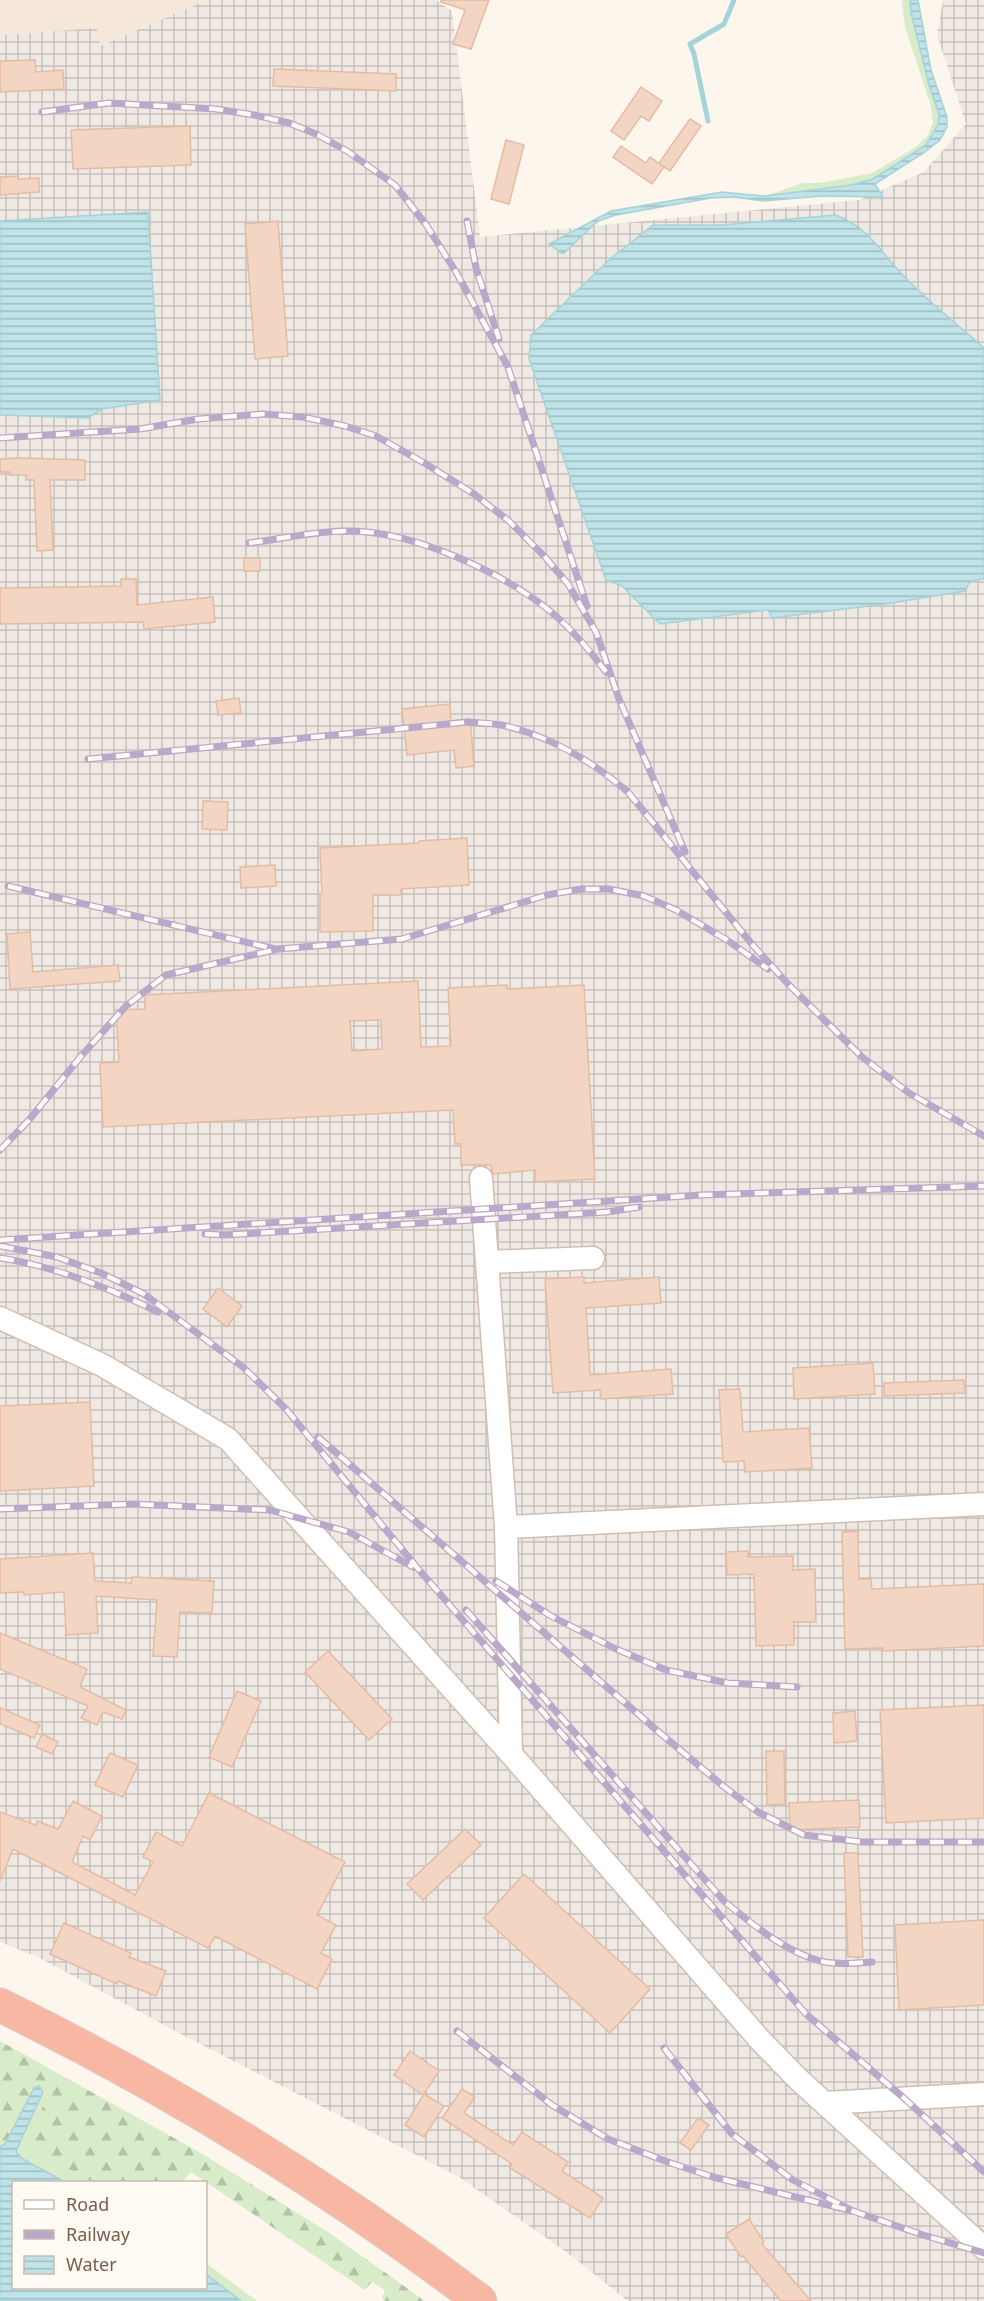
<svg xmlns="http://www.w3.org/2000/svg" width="984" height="2301" font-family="'Noto Sans',sans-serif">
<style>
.residential{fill:#f5e8da}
.industrial{fill:url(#industrial-grid)}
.grass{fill:#d8ecc9}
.forest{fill:url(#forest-firs)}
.water{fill:url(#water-rules);stroke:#a5d3da;stroke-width:1.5}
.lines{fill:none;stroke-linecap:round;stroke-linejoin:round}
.stream{stroke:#a5d3da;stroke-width:5}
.building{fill:#f3d5c3;stroke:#e6bba3;stroke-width:1.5;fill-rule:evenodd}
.minor-casing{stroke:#d1beb0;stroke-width:25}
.highway-casing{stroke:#dad1cd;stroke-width:35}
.minor{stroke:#fff;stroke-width:22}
.highway{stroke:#f7b7a3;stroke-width:33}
.rail-casing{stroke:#b9a8c9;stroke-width:7}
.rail{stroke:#fffaf3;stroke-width:4.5;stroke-dasharray:14;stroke-linecap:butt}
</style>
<defs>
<pattern id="industrial-grid" width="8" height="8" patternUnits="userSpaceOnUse" patternTransform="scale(1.5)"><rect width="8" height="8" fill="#efe9e4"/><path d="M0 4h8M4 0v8" fill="none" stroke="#c7c0bb"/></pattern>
<pattern id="forest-firs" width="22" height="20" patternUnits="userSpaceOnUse" patternTransform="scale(1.5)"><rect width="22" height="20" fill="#d8ecc9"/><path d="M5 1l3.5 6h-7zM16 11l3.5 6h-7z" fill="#b4c2a5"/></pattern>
<pattern id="water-rules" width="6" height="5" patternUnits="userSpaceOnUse" patternTransform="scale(1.5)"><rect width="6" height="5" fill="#bfe3e8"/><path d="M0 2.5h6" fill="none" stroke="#a0bbbe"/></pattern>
</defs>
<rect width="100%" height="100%" fill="#fdf6ec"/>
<polygon class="residential" points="0,0 207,0 99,46 97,28 0,35"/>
<polygon class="industrial" points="207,0 436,0 452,11 480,237 859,200 924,172 966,124 937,35 943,0 984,0 984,2301 628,2301 569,2254 459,2177 179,2033 38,1957 0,1942 0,35 97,28 100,46"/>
<g class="grass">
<polygon points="902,0 910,0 911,13 929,85 939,114 939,124 933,135 926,145 873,179 851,185 765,196 803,183 820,183 872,173 913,149 927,137 933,123 931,106 905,27"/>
<polygon points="43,2092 88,2179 93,2182 65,2182 21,2158 16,2151"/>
<polygon points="206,2263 257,2301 241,2301 206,2274"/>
</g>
<polygon class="forest" points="0,2041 199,2152 328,2232 425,2301 385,2301 382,2298 385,2290 372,2282 365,2290 191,2172 182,2182 93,2182 26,2146 46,2100 42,2088 34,2088 5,2144 0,2147"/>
<g class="water">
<polygon points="910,0 918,0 931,70 947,117 947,127 940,140 925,152 875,184 883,197 822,196 763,201 734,197 711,198 616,215 598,221 563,254 549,244 611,211 722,192 765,196 851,185 873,179 926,145 938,124 939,114 929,85 911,13"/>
<polygon points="148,212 160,400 102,409 88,418 0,415 0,221"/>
<path d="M 836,215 C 870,229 877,248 901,273 C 926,300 956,323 984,348 L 984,579 L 970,581 L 965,591 L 885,604 L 772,618 L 768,610 L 660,624 L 622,586 L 606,580 L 529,359 L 531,335 L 610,259 L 653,225 L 722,225 Z"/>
<polygon points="39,2086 43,2092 16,2151 21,2158 65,2182 14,2182 14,2288 206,2288 206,2274 241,2301 0,2301 0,2147 5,2144 34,2088"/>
</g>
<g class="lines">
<polyline class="stream" points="708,121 694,54 690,44 724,24 734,0"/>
</g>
<g class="building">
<polygon points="441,0 489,0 471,49 453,44 465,10 441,2"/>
<polygon points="35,60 36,72 63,70 64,89 0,92 0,61"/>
<polygon points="274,69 396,74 396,91 273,86"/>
<polygon points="641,87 662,101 649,121 641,116 624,140 611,131"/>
<polygon points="690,119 701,126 670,171 659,163"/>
<polygon points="190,126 191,165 73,169 71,130"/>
<polygon points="506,140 524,145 509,204 491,199"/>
<polygon points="621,146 646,163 650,157 664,167 652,184 613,157"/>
<polygon points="18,176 18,179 39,178 39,192 0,195 0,177"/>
<polygon points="278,221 288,356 255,359 245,224"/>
<polygon points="21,458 85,460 85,480 50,480 53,550 37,551 34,480 26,480 26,475 10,475 10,472 0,472 0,459"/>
<rect x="244" y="558" width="16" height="13"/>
<polygon points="121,579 136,579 137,605 213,597 215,622 144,629 143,622 0,624 0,588 121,586"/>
<polygon points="239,698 241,713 218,715 216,701"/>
<polygon points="450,704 451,721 470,719 474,766 456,768 454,750 407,755 402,709"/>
<polygon points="203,801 228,802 227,830 202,829"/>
<polygon points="467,838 469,885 401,889 401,895 373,895 373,931 320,932 320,894 322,894 320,848 419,843 419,841"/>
<polygon points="275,865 276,886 241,888 240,867"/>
<polygon points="30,932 33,972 118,965 120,981 10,989 7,934"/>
<path d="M 418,981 L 421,1047 L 451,1046 L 448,988 L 507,985 L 507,989 L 584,985 L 595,1179 L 535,1182 L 535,1170 L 493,1174 L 491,1165 L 461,1165 L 461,1144 L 455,1144 L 453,1110 L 103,1127 L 100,1063 L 119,1062 L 116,1010 L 145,1009 L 145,995 ZM 381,1020 L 382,1049 L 352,1051 L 350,1021 Z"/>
<polygon points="584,1277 584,1283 659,1277 661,1303 586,1308 590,1375 671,1369 673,1394 601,1399 600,1390 553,1393 545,1279"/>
<polygon points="218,1288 242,1306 227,1327 203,1309"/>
<polygon points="873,1363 875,1394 794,1399 793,1368"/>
<polygon points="964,1380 965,1393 884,1396 884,1383"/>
<polygon points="740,1389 743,1432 809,1428 812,1468 745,1472 744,1461 723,1462 719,1390"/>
<polygon points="90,1402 94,1486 0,1491 0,1406"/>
<polygon points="858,1531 859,1579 871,1579 872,1589 984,1584 984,1646 883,1651 883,1648 845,1649 842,1532"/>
<polygon points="748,1551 748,1557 793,1556 793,1570 815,1569 816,1622 794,1622 794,1645 756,1646 754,1574 727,1575 726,1552"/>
<polygon points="93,1553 95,1581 131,1583 132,1577 214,1581 212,1613 180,1612 177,1657 153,1656 157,1600 96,1596 98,1633 66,1635 64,1592 24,1595 24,1592 0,1593 0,1559"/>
<polygon points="0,1633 87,1669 80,1687 126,1710 122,1719 103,1712 97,1725 81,1718 88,1706 0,1669"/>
<polygon points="328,1651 392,1719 369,1740 305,1672"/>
<polygon points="237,1691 261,1701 232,1767 209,1757"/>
<polygon points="984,1705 984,1818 886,1823 880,1710"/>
<polygon points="0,1708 40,1725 34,1738 0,1724"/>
<polygon points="855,1711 857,1741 834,1743 833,1713"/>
<polygon points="42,1734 58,1742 52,1754 36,1747"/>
<polygon points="766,1751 784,1751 785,1804 767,1805"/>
<polygon points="110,1753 138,1765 123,1797 95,1785"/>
<polygon points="209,1793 345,1862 317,1915 336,1925 321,1953 332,1959 317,1989 215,1936 208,1948 13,1849 0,1881 0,1812 36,1825 37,1821 58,1829 73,1801 102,1816 90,1840 83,1836 72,1862 135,1895 153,1862 143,1857 156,1832 182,1846"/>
<polygon points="859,1800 860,1827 790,1830 789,1803"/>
<polygon points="465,1829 481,1845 423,1900 407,1884"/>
<polygon points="844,1853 858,1853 863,1957 848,1957"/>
<polygon points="524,1874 650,1989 610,2033 484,1918"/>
<polygon points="984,1920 984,2005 899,2010 895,1925"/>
<polygon points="64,1923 131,1953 129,1957 166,1971 156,1996 118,1981 117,1984 50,1954"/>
<polygon points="410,2051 439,2071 423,2095 394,2075"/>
<polygon points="462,2089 475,2097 464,2113 513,2145 522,2132 568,2162 562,2171 603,2198 590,2218 510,2168 512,2164 442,2118"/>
<polygon points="424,2094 444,2106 424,2137 405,2125"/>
<polygon points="698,2118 709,2125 691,2150 680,2143"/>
<polygon points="749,2219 764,2242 762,2244 811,2301 781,2301 743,2256 741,2257 726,2234"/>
</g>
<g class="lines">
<defs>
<g id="minor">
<polyline points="481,1178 506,1527"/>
<polyline points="487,1262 593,1258"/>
<polyline points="0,1318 102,1365 228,1439 511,1754 760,2040 799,2080 984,2248"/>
<polyline points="511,1754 506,1527 984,1504"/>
<polyline points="825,2103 984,2094"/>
</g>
<path id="highway" d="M 0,2005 C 169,2088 330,2187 480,2301"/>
</defs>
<use href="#minor" class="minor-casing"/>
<use href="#highway" class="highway-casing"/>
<use href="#minor" class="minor"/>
<use href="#highway" class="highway"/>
<defs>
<g id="rail">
<polyline points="42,112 109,103 216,109 254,115 289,123 316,134 347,151 395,185 427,226 456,272 508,367 587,606"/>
<polyline points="467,221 476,268 499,339"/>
<polyline points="0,438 140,429 198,419 263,414 303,417 345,426 376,436 426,464 474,494 509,521 545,557 568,584 596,632 619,699 685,852"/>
<path d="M 249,543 C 287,538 329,528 367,532 C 427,538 512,577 557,617 C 576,634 591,652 606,672"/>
<path d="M 88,759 L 468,722 C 480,723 494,723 506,726 C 551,737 593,762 628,792 L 751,943 L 787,983 L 862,1057 L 909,1093 L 984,1136"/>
<polyline points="8,886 275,949"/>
<polyline points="0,1150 29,1120 82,1055 126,1006 166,975 278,949 402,939 547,895 581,889 609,889 644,896 676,910 727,940 768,969"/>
<polyline points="205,1234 225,1235 607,1212 639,1207"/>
<polyline points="0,1240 701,1195 984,1186"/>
<polyline points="0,1246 57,1257 101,1273 144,1294 243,1367 286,1409 420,1571 806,2014 905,2099 984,2172"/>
<path d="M 0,1258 C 54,1266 109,1288 158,1312"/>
<polyline points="318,1437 660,1733 723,1786 758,1812 804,1835 862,1842 984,1842"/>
<polyline points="0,1509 133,1504 270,1510 349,1532 413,1567"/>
<polyline points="496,1581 551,1616 616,1649 666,1670 728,1683 797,1687"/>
<path d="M 466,1610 L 724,1901 C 752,1924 784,1951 820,1961 C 837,1965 855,1963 872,1962"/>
<polyline points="457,2031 552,2105 608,2139 665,2161 713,2177 853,2211"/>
<polyline points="664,2048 732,2134 793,2180 853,2211 923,2235 984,2253"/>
</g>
</defs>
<use href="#rail" class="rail-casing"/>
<use href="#rail" class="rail"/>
</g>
<rect x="12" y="2181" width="195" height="108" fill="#fffaf3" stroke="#cabbb1" stroke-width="1.5"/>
<rect x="24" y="2200" width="30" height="9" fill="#ffffff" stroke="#cabbb1" stroke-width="1.5"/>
<text x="66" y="2211" font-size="18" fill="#7a5c4d">Road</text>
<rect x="24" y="2230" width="30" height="9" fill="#b9a8c9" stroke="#cabbb1" stroke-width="1.5"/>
<text x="66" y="2241" font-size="18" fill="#7a5c4d">Railway</text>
<rect x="24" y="2256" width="30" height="18" fill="url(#water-rules)" stroke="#cabbb1" stroke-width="1.5"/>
<text x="66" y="2271" font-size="18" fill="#7a5c4d">Water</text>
</svg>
